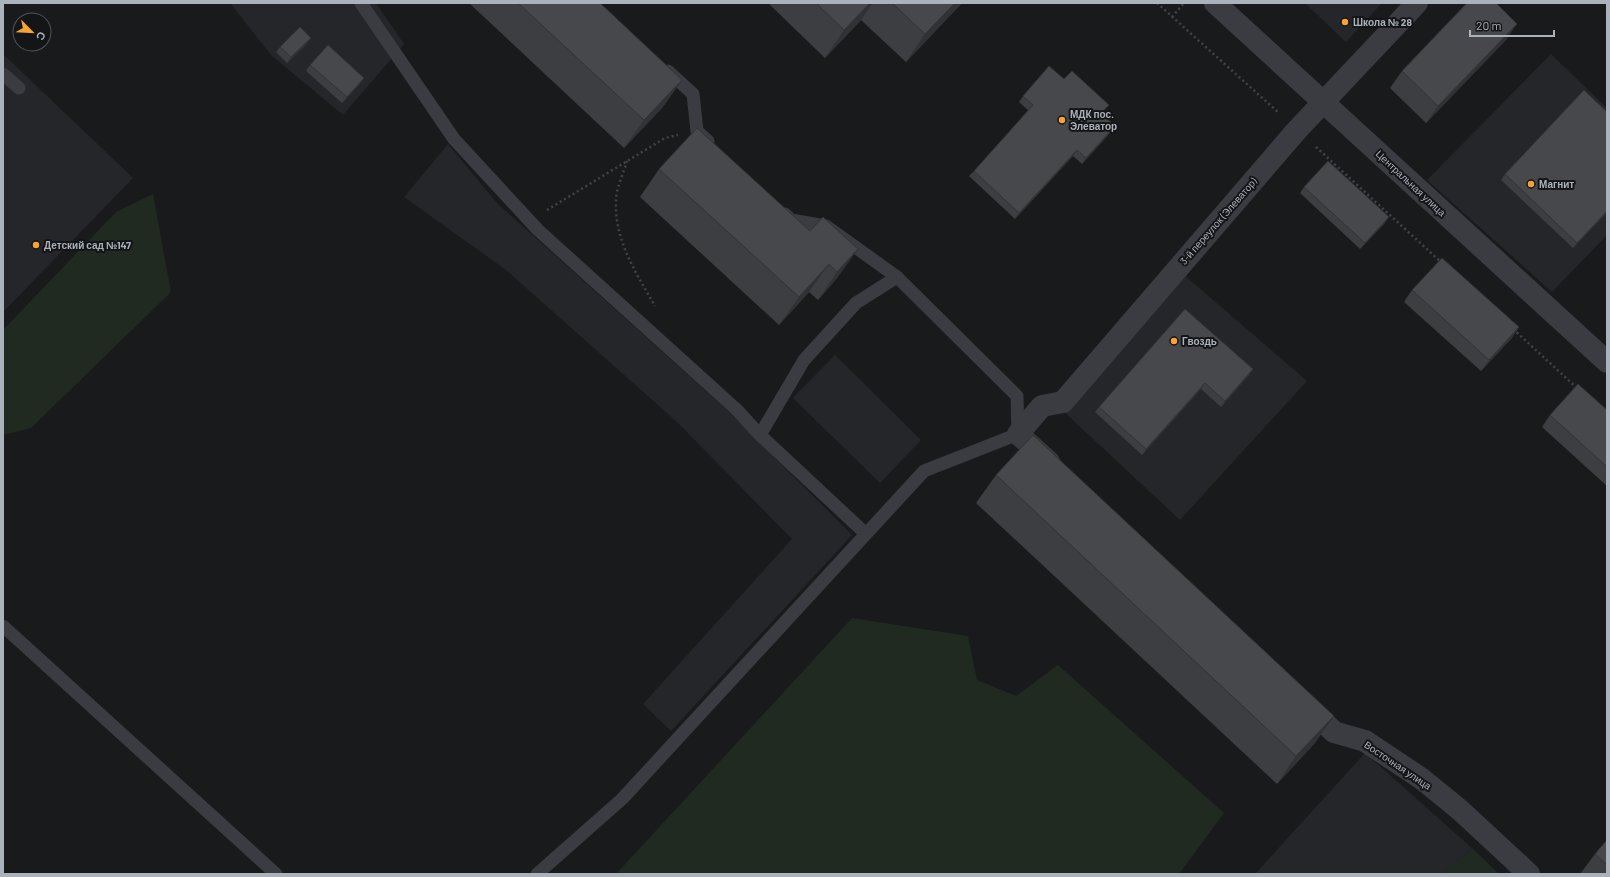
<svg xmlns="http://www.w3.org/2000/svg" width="1610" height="877" font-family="Barlow,sans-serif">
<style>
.built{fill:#252629}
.green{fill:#212a21}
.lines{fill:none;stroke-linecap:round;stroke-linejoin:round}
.path{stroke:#404348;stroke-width:2.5;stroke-dasharray:2 3;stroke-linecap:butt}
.service{stroke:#3a3c41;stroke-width:13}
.minor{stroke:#3a3c41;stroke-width:22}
.tertiary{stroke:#3a3c41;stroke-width:22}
.wall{fill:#3c3e41}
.shaded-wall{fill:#313235}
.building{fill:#46484c;stroke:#313235}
.poi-dot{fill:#f9a334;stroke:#141517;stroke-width:1.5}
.labels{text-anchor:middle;stroke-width:4;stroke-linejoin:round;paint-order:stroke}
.poi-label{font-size:10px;font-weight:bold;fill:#acb2bc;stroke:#141517;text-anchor:start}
.street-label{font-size:10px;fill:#acb2bc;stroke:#141517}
</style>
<rect width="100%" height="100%" fill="#191a1c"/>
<g class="built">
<polygon points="230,3 376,3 404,44 343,115 271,55"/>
<polygon points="1305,3 1382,3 1346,42"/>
<polygon points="3,54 133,178 3,312"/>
<polygon points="1551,54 1607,108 1607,235 1552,292 1427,180"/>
<polygon points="448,144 497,203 727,410 852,535 671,731 643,704 792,539 677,422 506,270 404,197"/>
<polygon points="1183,274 1307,381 1180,520 1062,410"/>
<polygon points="835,355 921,440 880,483 793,398"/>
<polygon points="1365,753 1472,848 1442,874 1255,874"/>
</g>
<g class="green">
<polygon points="153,194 171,292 31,428 3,435 3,330 116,212"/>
<polygon points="852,618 968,636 977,680 1016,696 1058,665 1224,813 1179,874 616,874"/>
<polygon points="1472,848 1499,874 1442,874"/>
</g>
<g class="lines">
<g class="path">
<polyline points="1157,3 1279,113"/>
<polyline points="1172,17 1184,3"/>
<polyline points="1316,147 1442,263"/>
<path d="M 627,161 C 624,172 616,189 616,200 C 614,240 636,273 655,306"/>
<polyline points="547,210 665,138 678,135"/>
<polyline points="1513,329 1577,388"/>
</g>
<g class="service">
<polyline points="361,3 454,139 538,230 736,409 760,435 865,533"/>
<polyline points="668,71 693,94 697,131 708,141"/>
<polyline points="3,74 19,88"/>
<polyline points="760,435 804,360 856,303 897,277"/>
<polyline points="3,626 276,874"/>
<polyline points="537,874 622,799 924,471 1018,434 1017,396 897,277 826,226 791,220 785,214"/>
</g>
<g class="minor">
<polyline points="1049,462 1018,434 1042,406 1063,402 1297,130 1417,3"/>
<polyline points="1305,704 1334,732 1365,741 1422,779 1460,810 1529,874"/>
</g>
<polyline class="tertiary" points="1215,3 1607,362"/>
</g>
<g class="wall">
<polygon points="469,3 600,3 682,80 662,108 624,148"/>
<polygon points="768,3 962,3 906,62 861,20 825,58"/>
<polygon points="1506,40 1426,123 1390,88 1402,71"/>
<polygon points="307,44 287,63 276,52 280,47"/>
<polygon points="310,65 364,78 360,84 342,103 306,71"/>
<polygon points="1064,79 1105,110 1102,114 1111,132 1082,164 1073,156 1015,219 969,176 974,171 1029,111 1019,102 1023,96"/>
<polygon points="659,169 810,231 823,217 838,277 818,300 809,292 779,325 640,197"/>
<polygon points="1505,174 1607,213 1573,248 1501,180"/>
<polygon points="1304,187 1385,223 1360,249 1300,193"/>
<polygon points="1412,290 1519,327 1511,339 1481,371 1404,302"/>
<polygon points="1185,309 1249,375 1221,407 1201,389 1142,455 1095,412 1099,407"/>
<polygon points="1607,410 1607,486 1542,427 1550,415"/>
<polygon points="996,475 1334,716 1314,744 1277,784 976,503"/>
<polygon points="1607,840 1607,874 1580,874 1595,854"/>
</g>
<g class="shaded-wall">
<polygon points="870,3 873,3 861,20 825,58 844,30"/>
<polygon points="955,3 962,3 906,62 925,34"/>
<polygon points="1517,24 1506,40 1426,123 1438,106"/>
<polygon points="311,38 307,44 287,63 291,57"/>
<polygon points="364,78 360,84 342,103 347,97"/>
<polygon points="682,80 662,108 624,148 644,120"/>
<polygon points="1115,126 1111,132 1082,164 1086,158"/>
<polygon points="1077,150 1073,156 1015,219 1019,213"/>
<polygon points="1607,211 1607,213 1573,248 1577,243"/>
<polygon points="1389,217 1385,223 1360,249 1365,243"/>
<polygon points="858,249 838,277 818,300 837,272"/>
<polygon points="829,264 809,292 779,325 799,297"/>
<polygon points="1519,327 1511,339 1481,371 1489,360"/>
<polygon points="1253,369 1249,375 1221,407 1225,401"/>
<polygon points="1205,383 1201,389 1142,455 1146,449"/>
<polygon points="1334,716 1314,744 1277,784 1296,756"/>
</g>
<g class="building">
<polygon points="518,3 600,3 682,80 644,120"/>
<polygon points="816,3 870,3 844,30"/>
<polygon points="892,3 955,3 925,34"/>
<polygon points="1467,3 1496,3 1517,24 1438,106 1402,71"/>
<polygon points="300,27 311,38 291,57 280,47"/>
<polygon points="328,45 364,78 347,97 310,65"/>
<polygon points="1049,66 1064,79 1072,71 1109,105 1101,113 1115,126 1086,158 1077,150 1019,213 974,171 1033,105 1023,96"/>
<polygon points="1584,90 1607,112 1607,211 1577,243 1505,174"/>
<polygon points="697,128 810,231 823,217 858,249 837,272 829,264 799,297 659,169"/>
<polygon points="1328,161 1389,217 1365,243 1304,187"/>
<polygon points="1442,258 1519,327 1489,360 1412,290"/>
<polygon points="1185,309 1253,369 1225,401 1205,383 1146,449 1099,407"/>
<polygon points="1578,384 1607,410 1607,467 1550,415"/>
<polygon points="1033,435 1334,716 1296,756 996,475"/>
<polygon points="1607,840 1607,865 1595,854"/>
</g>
<g class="poi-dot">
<circle cx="1345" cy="22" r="4"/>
<circle cx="1062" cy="120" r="4"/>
<circle cx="1531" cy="184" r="4"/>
<circle cx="36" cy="245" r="4"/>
<circle cx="1174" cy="341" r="4"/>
</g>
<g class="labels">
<g class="poi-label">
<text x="1353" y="26">Школа № 28</text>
<text x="1070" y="118">МДК пос.<tspan x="1070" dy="12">Элеватор</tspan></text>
<text x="1539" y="188">Магнит</text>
<text x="44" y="249">Детский сад №147</text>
<text x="1182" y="345">Гвоздь</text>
</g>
<g class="street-label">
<text transform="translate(1411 183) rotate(43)" y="4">Центральная улица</text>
<text transform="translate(1218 221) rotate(-49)" y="4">3-й переулок (Элеватор)</text>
<text transform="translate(1398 765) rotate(34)" y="4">Восточная улица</text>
</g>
</g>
<rect width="1610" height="877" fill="none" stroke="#acb2bc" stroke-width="8"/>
<g transform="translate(32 32) rotate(114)"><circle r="19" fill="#141517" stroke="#515459"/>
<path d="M0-3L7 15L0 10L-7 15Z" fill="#f9a334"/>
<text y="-6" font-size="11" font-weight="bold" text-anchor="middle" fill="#acb2bc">С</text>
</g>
<path d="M1470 30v6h84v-6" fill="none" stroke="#acb2bc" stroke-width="2"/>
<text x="1476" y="30" font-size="12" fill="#acb2bc" stroke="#141517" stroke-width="3" paint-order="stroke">20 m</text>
</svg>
